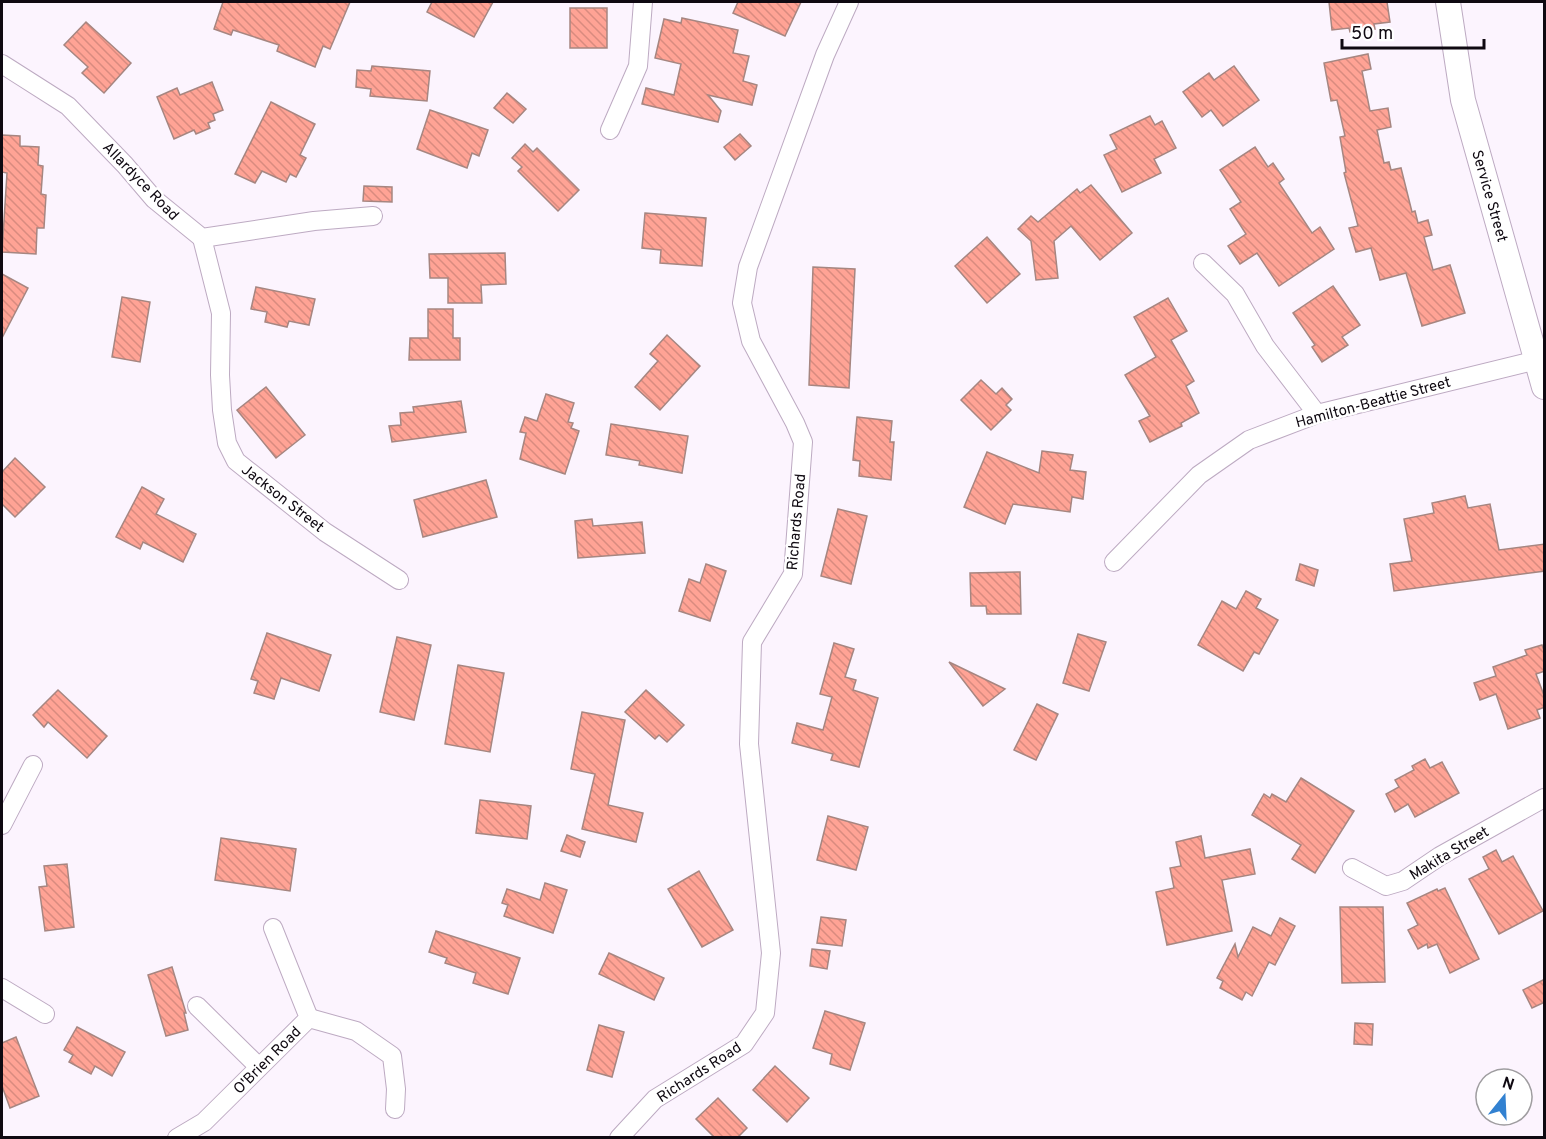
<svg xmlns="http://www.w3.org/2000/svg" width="1546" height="1139" font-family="Overpass,sans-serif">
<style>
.building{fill:url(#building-back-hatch);stroke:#a68681;stroke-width:1.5}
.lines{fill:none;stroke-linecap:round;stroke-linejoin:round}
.minor-casing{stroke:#bdaac2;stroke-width:20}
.major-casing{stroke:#bdaac2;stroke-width:26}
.minor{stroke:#fff;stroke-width:18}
.major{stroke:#fff;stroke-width:24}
.labels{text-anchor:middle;stroke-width:5;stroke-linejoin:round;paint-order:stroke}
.street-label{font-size:15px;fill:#0f0911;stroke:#fff}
</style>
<defs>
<pattern id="building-back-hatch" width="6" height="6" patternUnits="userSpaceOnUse" patternTransform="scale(1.5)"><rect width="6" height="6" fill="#ffa395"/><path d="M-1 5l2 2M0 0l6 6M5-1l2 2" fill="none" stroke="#d98b7f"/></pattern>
</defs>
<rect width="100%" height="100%" fill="#fcf4fe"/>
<g class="building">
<polygon points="223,2 350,2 330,49 323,46 315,67 277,51 279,45 233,30 231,35 214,29"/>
<polygon points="432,2 493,2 474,37 427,12"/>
<polygon points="738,2 801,2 785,36 733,13"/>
<polygon points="1329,2 1387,2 1390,22 1374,24 1375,29 1350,32 1349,28 1332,30"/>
<rect x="570" y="8" width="37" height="40"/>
<polygon points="682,18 738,30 733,53 749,56 743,81 757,85 752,105 708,95 721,111 718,122 642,104 646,88 674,95 681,64 655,58 664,19 681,23"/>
<polygon points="86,22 131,63 104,93 82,73 88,67 64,45"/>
<polygon points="1368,54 1371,69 1362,71 1370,111 1388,108 1391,127 1377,130 1384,163 1389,162 1391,170 1401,168 1412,212 1415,211 1418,223 1428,220 1432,235 1424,237 1433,270 1450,265 1465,313 1422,326 1406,273 1380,280 1371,248 1356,252 1349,228 1358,226 1344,173 1346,172 1340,137 1345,136 1337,100 1331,101 1324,63"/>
<polygon points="372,66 430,71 427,101 370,96 371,89 356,87 357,70 371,71"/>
<polygon points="1234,66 1259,100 1223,126 1211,110 1202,117 1183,92 1209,73 1214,80"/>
<polygon points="212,82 223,110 213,114 215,120 208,123 210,128 196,134 194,130 174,139 157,97 177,88 180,95"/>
<polygon points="507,93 526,109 513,123 494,108"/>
<polygon points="271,102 315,124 300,155 306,158 296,177 290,174 286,182 262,171 255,183 235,174"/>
<polygon points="430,110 488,130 479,156 472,153 467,168 417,149"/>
<polygon points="1150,116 1155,125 1162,121 1176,148 1154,159 1161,173 1122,192 1104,155 1117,149 1110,135"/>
<polygon points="740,134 751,146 735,160 724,147"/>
<polygon points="2,135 20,136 20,146 39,147 38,165 43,166 41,194 46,195 44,228 37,228 36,254 2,252 7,173 2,172"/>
<polygon points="525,144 533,152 537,148 579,190 558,211 518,171 522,167 512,158"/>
<polygon points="1255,147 1268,167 1273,163 1284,179 1279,183 1312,233 1320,227 1334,249 1279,286 1257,253 1240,264 1228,246 1246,234 1230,209 1241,202 1220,170"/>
<polygon points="1091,185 1132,233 1100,260 1071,226 1054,241 1058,278 1036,280 1031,241 1018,229 1031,216 1038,222 1077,189 1080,193"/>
<polygon points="364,186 392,187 392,202 363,201"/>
<polygon points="645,213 706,218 702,266 660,263 661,250 642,248"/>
<polygon points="987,237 1020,274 987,303 955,266"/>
<polygon points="505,253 506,284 481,285 482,303 448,303 448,278 430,278 429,254"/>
<polygon points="813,267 855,269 849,388 809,385"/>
<polygon points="2,274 28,288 2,338"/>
<polygon points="1333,286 1360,325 1342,337 1348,345 1322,362 1312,347 1315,345 1293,313"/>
<polygon points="256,287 315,299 309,325 289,321 287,327 265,322 267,312 251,309"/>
<polygon points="122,297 150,302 140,362 112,357"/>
<polygon points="1168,298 1187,331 1171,340 1194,381 1186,386 1199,413 1181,423 1182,426 1150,442 1139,421 1150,416 1125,375 1156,357 1134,317"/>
<polygon points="428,309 453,309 453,338 460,338 460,360 409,360 410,338 428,338"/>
<polygon points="667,335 700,366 660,410 635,387 658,361 650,354"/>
<polygon points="981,380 996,394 1002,388 1012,399 1006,405 1011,410 991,430 961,400"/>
<polygon points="266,387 305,435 276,458 237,410"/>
<polygon points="546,394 574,403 568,422 573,423 571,428 579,431 565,474 520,459 526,433 520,432 525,417 537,421"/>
<polygon points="461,401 466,432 392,442 389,426 401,425 400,413 414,412 413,407"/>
<polygon points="857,417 892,421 890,442 894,442 891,480 859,476 860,461 853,460"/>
<polygon points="611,424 688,436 682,473 639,465 640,461 606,455"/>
<polygon points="1042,451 1073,455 1070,470 1086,472 1083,499 1072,497 1070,512 1013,504 1005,524 964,507 987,452 1039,473"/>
<polygon points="15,458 45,487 15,517 2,504 2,472"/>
<polygon points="486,480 497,517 423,537 414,500"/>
<polygon points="142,487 164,499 156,514 196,534 183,562 143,542 140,549 116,537"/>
<polygon points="1465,496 1468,508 1490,504 1499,550 1545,544 1545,571 1394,591 1390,564 1412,561 1404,519 1434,513 1432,503"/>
<polygon points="838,509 867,516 851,584 821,576"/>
<polygon points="592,519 593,526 642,522 645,553 578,558 575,521"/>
<polygon points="706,564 726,571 710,621 679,611 689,579 700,583"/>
<polygon points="1300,564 1318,570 1314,586 1296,580"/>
<polygon points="1020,572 1021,614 987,614 986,606 971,606 970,573"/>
<polygon points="1246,591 1261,599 1256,608 1278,620 1259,654 1254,652 1243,671 1198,645 1222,601 1236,609"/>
<polygon points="267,633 331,655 319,691 281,678 274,699 254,693 258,681 251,679"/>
<polygon points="1078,634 1106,642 1089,691 1063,683"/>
<polygon points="397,637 431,645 414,720 380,712"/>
<polygon points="834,643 854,649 845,677 856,680 853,690 878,698 859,767 831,760 833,754 792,743 797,723 823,730 832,697 820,694"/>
<polygon points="1542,645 1545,653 1545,671 1536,674 1545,698 1545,707 1537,710 1540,718 1508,729 1496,694 1480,700 1474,683 1496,676 1493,667 1527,655 1525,650"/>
<polygon points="949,662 1005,689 983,706"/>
<polygon points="458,665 504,673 490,752 445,744"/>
<polygon points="58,690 107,736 87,758 48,722 44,727 33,715"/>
<polygon points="646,690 684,725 667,742 659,735 655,739 625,712"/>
<polygon points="1037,704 1058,714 1036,760 1014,750"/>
<polygon points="582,712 625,720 608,805 643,813 636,842 582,829 595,774 571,769"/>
<polygon points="1425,759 1430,768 1442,762 1459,793 1415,817 1408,804 1395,812 1386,794 1399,787 1395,780 1414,770 1412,766"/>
<polygon points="1301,778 1354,811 1315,873 1292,859 1301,845 1252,815 1264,794 1270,798 1272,794 1286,802"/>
<polygon points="480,800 531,806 527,839 476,833"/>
<polygon points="828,816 868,827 856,870 817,860"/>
<polygon points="567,835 585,842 580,857 561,851"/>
<polygon points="1201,836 1205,858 1250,849 1255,874 1222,880 1232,931 1167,945 1156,892 1174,888 1170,868 1181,866 1176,842"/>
<polygon points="221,838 296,849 290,891 215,880"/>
<polygon points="1496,850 1502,862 1513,856 1543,911 1499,934 1469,879 1489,869 1483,857"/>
<polygon points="67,864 74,927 45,931 39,887 47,886 44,866"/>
<polygon points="699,871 733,930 702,947 668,889"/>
<polygon points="545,883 567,890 553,933 504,916 508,905 502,903 507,889 540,900"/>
<polygon points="1445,888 1479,959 1450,973 1437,944 1428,948 1427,944 1418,949 1408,930 1418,925 1407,903 1437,889 1438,891"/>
<polygon points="1340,907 1383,907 1385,982 1342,983"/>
<polygon points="821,917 846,920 842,946 817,943"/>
<polygon points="1280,918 1295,926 1275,965 1269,962 1252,996 1246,992 1242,1000 1220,988 1223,981 1217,978 1235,944 1238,957 1253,927 1271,936"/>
<polygon points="436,931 520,958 508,994 473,983 476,973 445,963 447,958 429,952"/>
<polygon points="812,949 830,951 827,969 810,966"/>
<polygon points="609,953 664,978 654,1000 599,974"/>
<polygon points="172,967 186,1013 184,1013 188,1030 166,1036 148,975"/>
<polygon points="1545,979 1545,1002 1532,1008 1523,990"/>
<polygon points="825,1011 865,1023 850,1070 830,1064 832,1054 813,1048"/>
<polygon points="1355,1023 1373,1024 1372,1045 1354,1044"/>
<polygon points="599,1025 624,1032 612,1077 587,1070"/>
<polygon points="77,1027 125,1052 112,1076 95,1066 91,1074 69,1062 73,1055 64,1050"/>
<polygon points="16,1037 39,1096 10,1108 2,1086 2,1043"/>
<polygon points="775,1066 809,1098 787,1122 753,1090"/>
<polygon points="718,1098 747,1128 738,1137 714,1137 696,1119"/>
</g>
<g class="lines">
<defs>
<g id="minor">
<polyline points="2,64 68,106 125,165 154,199 202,238 314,221 373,216"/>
<polyline points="610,130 638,66 643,2"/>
<polyline points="202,238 221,313 220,375 222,410 227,443 236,461 325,532 399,580"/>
<polyline points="1203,263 1235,294 1265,346 1317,414"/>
<polyline points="1114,562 1199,475 1249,440 1317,414 1537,360"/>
<polyline points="2,825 33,765"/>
<polyline points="1352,868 1386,886 1403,881 1440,856 1544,798"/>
<polyline points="2,988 45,1014"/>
<polyline points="197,1006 259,1067"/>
<polyline points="309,1018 356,1031 392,1056 396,1089 395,1109"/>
<polyline points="177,1138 204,1122 309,1018 273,928"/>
<polyline points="619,1138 655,1099 744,1044 765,1013 771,953 749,744 752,642 793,574 803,442 795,423 751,341 742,303 748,267 825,55 849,2"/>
</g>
<polyline id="major" points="1448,2 1463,100 1544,387"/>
</defs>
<use href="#minor" class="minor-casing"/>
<use href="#major" class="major-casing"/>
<use href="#minor" class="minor"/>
<use href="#major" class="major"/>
</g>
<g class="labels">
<g class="street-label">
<text transform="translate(141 181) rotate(46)" y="5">Allardyce Road</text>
<text transform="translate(1490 196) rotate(74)" y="5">Service Street</text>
<text transform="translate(1373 402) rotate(-15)" y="5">Hamilton-Beattie Street</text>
<text transform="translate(283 498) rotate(38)" y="5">Jackson Street</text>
<text transform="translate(796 522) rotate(-85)" y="5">Richards Road</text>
<text transform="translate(1449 853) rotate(-31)" y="5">Makita Street</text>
<text transform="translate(267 1060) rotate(-45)" y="5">O'Brien Road</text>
<text transform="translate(699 1072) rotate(-33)" y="5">Richards Road</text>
</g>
</g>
<rect width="1546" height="1139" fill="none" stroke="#0f0911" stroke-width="6"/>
<g transform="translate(1504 1097) rotate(18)"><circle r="28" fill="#ffffff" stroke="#9f9da0" stroke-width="1.5"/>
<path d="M0-4.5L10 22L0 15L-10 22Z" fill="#3281d1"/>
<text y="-9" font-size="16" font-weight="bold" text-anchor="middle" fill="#0f0911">N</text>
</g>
<path d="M1342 39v9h142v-9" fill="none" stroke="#0f0911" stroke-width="3"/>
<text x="1351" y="39" font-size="18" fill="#0f0911" stroke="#ffffff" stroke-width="4.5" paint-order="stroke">50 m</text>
</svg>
